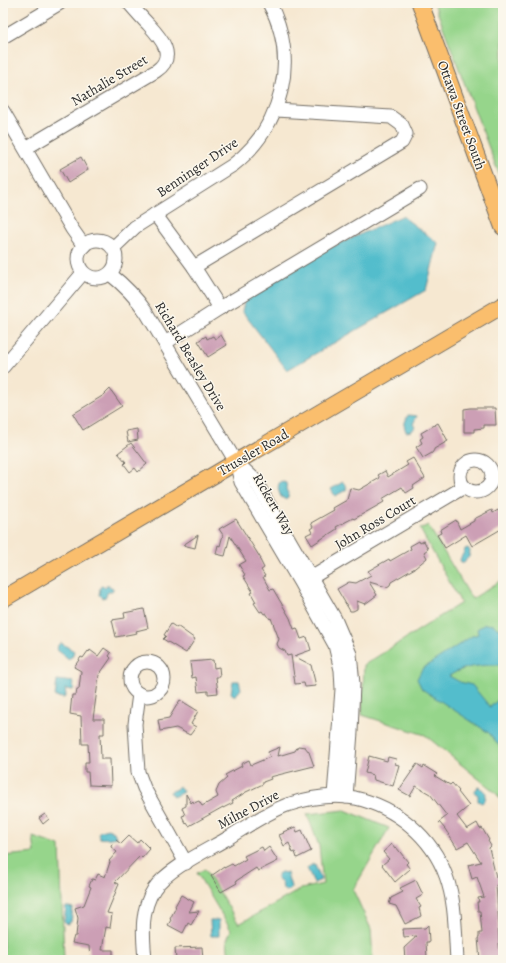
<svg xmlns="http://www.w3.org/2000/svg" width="506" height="963" font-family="Alegreya,serif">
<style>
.green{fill:#96d58b;stroke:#60805b}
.water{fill:#52bdcc;stroke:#3e747c}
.building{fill:#cc9fb5}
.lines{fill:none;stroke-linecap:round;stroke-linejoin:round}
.minor-casing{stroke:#726d65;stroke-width:15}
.major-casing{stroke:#726d65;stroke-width:18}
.minor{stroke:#fff;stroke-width:13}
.major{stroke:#fabe6d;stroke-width:16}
.labels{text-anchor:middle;stroke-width:3;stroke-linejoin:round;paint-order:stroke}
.street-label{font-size:14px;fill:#2b2b2b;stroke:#fbf7ec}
</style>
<rect width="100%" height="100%" fill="#fbf7ec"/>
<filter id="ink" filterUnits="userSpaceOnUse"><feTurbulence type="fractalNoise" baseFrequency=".025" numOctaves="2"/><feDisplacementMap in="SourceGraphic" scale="8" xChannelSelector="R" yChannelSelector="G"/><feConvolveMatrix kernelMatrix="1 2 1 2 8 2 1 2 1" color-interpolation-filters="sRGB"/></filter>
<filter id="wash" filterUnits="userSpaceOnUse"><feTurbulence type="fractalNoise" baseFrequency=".012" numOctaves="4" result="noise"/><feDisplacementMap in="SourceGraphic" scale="16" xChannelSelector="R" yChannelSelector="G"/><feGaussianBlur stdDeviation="0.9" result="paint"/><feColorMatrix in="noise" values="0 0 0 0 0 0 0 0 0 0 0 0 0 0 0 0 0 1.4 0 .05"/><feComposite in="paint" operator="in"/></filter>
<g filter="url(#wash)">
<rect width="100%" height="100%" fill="#f6e8d1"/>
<g class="green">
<polygon points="434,3 503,3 503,185"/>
<polygon points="428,525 472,599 503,579 503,803 496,793 425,735 362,715 364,665 461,603 420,529"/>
<polygon points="345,810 389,828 353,890 371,929 373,960 229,960 227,940 231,930 197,873 205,869 239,924 301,889 323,884 319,846 307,814"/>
<polygon points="33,837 60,846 64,960 3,960 3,856 35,853"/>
</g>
<g class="water">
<polygon points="402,216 438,243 426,290 287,370 242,311 245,299 293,264"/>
<polygon points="408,415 417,416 413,424 415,427 412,431 406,432 404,425"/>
<path d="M 281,481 L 286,483 C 287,485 286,487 286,489 C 287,492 289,493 288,497 L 286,499 L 281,497 C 279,492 276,486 281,481 Z"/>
<polygon points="343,482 347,488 346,489 346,490 335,496 331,489"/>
<path d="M 468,548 L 470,551 L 469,557 L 464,562 L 461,562 L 460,560 C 461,555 465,553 465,549 Z"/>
<polygon points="107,585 113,588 113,590 107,593 106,597 102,598 99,595 100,588 101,586 105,587"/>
<path d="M 485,624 L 494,625 L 497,628 L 503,630 L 503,665 C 484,665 465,665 449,676 L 460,682 L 472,685 L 490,707 L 497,701 L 503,693 L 503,750 L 489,733 L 422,689 L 417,679 L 422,669 L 472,636 L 478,634 L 477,629 Z"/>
<polygon points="61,643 74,651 72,657 71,657 69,659 57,650 58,645"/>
<polygon points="57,680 74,682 73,690 65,689 66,695 64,698 55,697"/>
<polygon points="233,681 239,681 241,689 236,695 233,695 231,693"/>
<polygon points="180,787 183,792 173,797 170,792"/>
<polygon points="478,787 481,788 486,793 485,800 482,803 478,801 478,795 474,792"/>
<path d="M 108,829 L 114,832 L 116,837 C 113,838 102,839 100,838 L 98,834 L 100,831 Z"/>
<polygon points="313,864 313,866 315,865 321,880 314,883 307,868"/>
<polygon points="281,872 287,873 291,887 289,890 286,891 283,889 282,883 277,879 278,874"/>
<polygon points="66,907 69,907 73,908 71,922 67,924 64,921"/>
<polygon points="210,920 219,920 219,936 211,936"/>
</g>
<g id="blocks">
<g class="building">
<polygon points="81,157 88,170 68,183 60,169"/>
<polygon points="221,335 227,345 208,357 198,341 206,336 207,339 213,336 215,339"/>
<polygon points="110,389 122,406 83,430 73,414 104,395"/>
<polygon points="471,408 495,408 496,425 484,425 484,428 474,429 474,432 464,432 464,409"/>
<polygon points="438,423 448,441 434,449 434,450 432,453 423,458 416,447 422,443 420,439 423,437 421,433"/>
<polygon points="137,429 138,440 128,442 126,431"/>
<polygon points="131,443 147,464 138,472 135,468 130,472 124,464 126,462 118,453"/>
<polygon points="413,458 425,478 413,486 414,488 406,493 402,487 382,499 384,502 354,519 353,518 336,527 337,529 312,545 306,535 312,532 310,529 313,527 311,523 334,510 333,508 347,500 350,488 359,490 380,478 378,475 385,471 388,477 408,465 406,462"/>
<polygon points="492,510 493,513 498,510 503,519 503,528 472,546 466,535 445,548 437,535 441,533 440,530 456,520 460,529 474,521 474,519"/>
<polygon points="236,519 261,559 260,560 264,568 261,570 265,576 263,577 270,590 273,589 290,618 294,629 297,628 301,639 307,637 311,650 294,656 311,665 316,686 305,687 304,683 295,684 291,655 287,656 285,651 279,648 277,644 279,639 271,618 270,619 266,613 264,614 262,611 260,612 254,603 256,602 251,593 253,592 243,576 245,575 239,565 246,561 230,536 225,556 216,554 218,545 220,546 223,535 219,529"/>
<polygon points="198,535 195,548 183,545"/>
<polygon points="419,541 420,543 424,541 428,549 424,552 427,558 415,568 391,582 390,585 387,587 369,582 377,595 365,604 357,601 357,609 353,611 350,611 337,589 349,582 356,583 371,575 368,571 389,559 390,561 411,549 410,546"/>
<polygon points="144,609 148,628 136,631 137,633 116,637 112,620 125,618 124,613"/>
<polygon points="171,624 177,628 177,626 195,639 186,653 163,639 166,636 164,635"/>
<polygon points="104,648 111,653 109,656 111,658 99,675 93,719 104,719 104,734 100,734 101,759 110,759 111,786 89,785 88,772 85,772 85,762 89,762 88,744 82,744 81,716 70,714 72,695 76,695 77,689 79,689 81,671 74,667 81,657 83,658 88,651 89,652 90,650 98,656"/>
<polygon points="213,660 214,668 219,667 220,677 216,677 218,693 208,694 208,691 198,692 196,677 192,678 190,662"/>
<polygon points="180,700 198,711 191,724 196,727 190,735 176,728 160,731 158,720 169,718"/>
<polygon points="298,746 305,747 309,752 314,766 270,777 271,779 263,782 263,784 246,792 232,801 233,803 223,808 223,807 189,826 187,823 186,824 182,816 185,815 182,808 186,806 186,794 191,803 193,801 194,803 199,801 202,806 218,797 216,792 219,785 227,778 225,775 242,766 241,764 249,760 251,765 270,757 268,752 280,747 278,756 295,751"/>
<polygon points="369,756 387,761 388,757 396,759 395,764 399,765 393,786 374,780 373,775 365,773"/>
<polygon points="417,764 423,768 424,766 437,774 435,776 450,785 452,783 459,791 458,792 469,806 457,816 467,829 477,823 480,829 482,828 489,840 488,841 491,846 489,848 496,877 499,876 501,884 496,885 499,926 498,926 500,960 480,960 478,938 479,938 479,933 482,933 480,911 478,911 477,902 479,902 478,898 484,897 477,877 472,879 468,865 481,862 468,842 457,848 445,829 439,822 447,816 430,794 416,786 410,796 399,790"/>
<polygon points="45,814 49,819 43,824 39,818"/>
<polygon points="295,827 297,832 302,830 311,851 297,858 295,852 293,853 289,843 284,846 279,835 284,833 283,832"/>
<polygon points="129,836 137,843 140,839 150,849 142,858 140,856 115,882 119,884 107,913 112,914 110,928 106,927 102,950 113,950 113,960 90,960 89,946 72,943 74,936 76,936 78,918 75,908 84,905 91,887 89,886 92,879 95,880 98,874 105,877 110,862 109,861 117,852 111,847 112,844 116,840 121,844"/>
<polygon points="392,844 395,848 396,847 408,862 406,864 410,869 395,882 382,865 389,859 383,852"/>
<polygon points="262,847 264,851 269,847 278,861 258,871 256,868 236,881 237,883 221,892 211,876 224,867 224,868 232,864 234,866 246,859 244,856"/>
<polygon points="416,880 423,895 416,899 421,907 419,908 421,916 405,924 396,906 389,904 391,898 403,892 400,888"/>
<polygon points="181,895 194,902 189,912 199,911 191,925 188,923 183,933 168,925 171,920 170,919 176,907 175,906"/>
<polygon points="428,925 429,942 426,942 427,958 405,959 404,948 417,936 404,937 403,929 425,928"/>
<polygon points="202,947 203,960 176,960 175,948"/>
</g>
</g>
</g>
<g filter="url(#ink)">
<use href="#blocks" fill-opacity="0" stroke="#726d65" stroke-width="1"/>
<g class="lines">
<defs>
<g id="minor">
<polyline points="3,37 60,3"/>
<polyline points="3,111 72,229 84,246"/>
<path d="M 26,148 L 156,71 C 178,56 160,37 148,24 C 141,17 135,10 129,3"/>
<polyline points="155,214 194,267 402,142 406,134 402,125 391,117 276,110"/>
<circle cx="97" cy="259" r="19"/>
<path d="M 113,248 L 135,227 L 233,165 C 282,127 300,59 269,3"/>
<path d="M 110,274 C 124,285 135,296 146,312 L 236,462 L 254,479 L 335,619 L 350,654 L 353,684 L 351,732 L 346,797"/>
<polyline points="220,308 420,189"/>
<polyline points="165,343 220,308 194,267"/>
<polyline points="3,367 83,273"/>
<circle cx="476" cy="476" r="16"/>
<polyline points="236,462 241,482 301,584 335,645 341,670 342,689 334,796"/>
<polyline points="304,582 464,487"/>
<circle cx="147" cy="679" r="17"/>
<polyline points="139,694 135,724 138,772 144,788 186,863"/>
<path d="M 145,960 C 143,935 140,911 154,889 C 167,869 208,850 228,838 C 247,826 266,813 287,805 C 308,798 333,794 355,798 C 396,807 432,837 446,876 C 456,903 455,932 457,960"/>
</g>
<g id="major">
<polyline points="420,3 503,227"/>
<polyline points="3,599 503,305"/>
</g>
</defs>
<use href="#minor" class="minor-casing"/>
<use href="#major" class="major-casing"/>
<use href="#minor" class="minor"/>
<use href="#major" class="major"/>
</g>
</g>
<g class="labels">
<g class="street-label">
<text transform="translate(109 80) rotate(-31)" y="5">Nathalie Street</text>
<text transform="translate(462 115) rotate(70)" y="5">Ottawa Street South</text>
<text transform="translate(197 167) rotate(-34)" y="5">Benninger Drive</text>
<text transform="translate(191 356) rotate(59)" y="5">Richard Beasley Drive</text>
<text transform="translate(253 452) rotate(-30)" y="5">Trussler Road</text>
<text transform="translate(274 504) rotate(60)" y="5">Rickert Way</text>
<text transform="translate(375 522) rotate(-31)" y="5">John Ross Court</text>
<text transform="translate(248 809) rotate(-28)" y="5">Milne Drive</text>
</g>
</g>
<rect width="506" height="963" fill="none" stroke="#fbf7ec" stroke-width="16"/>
</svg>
